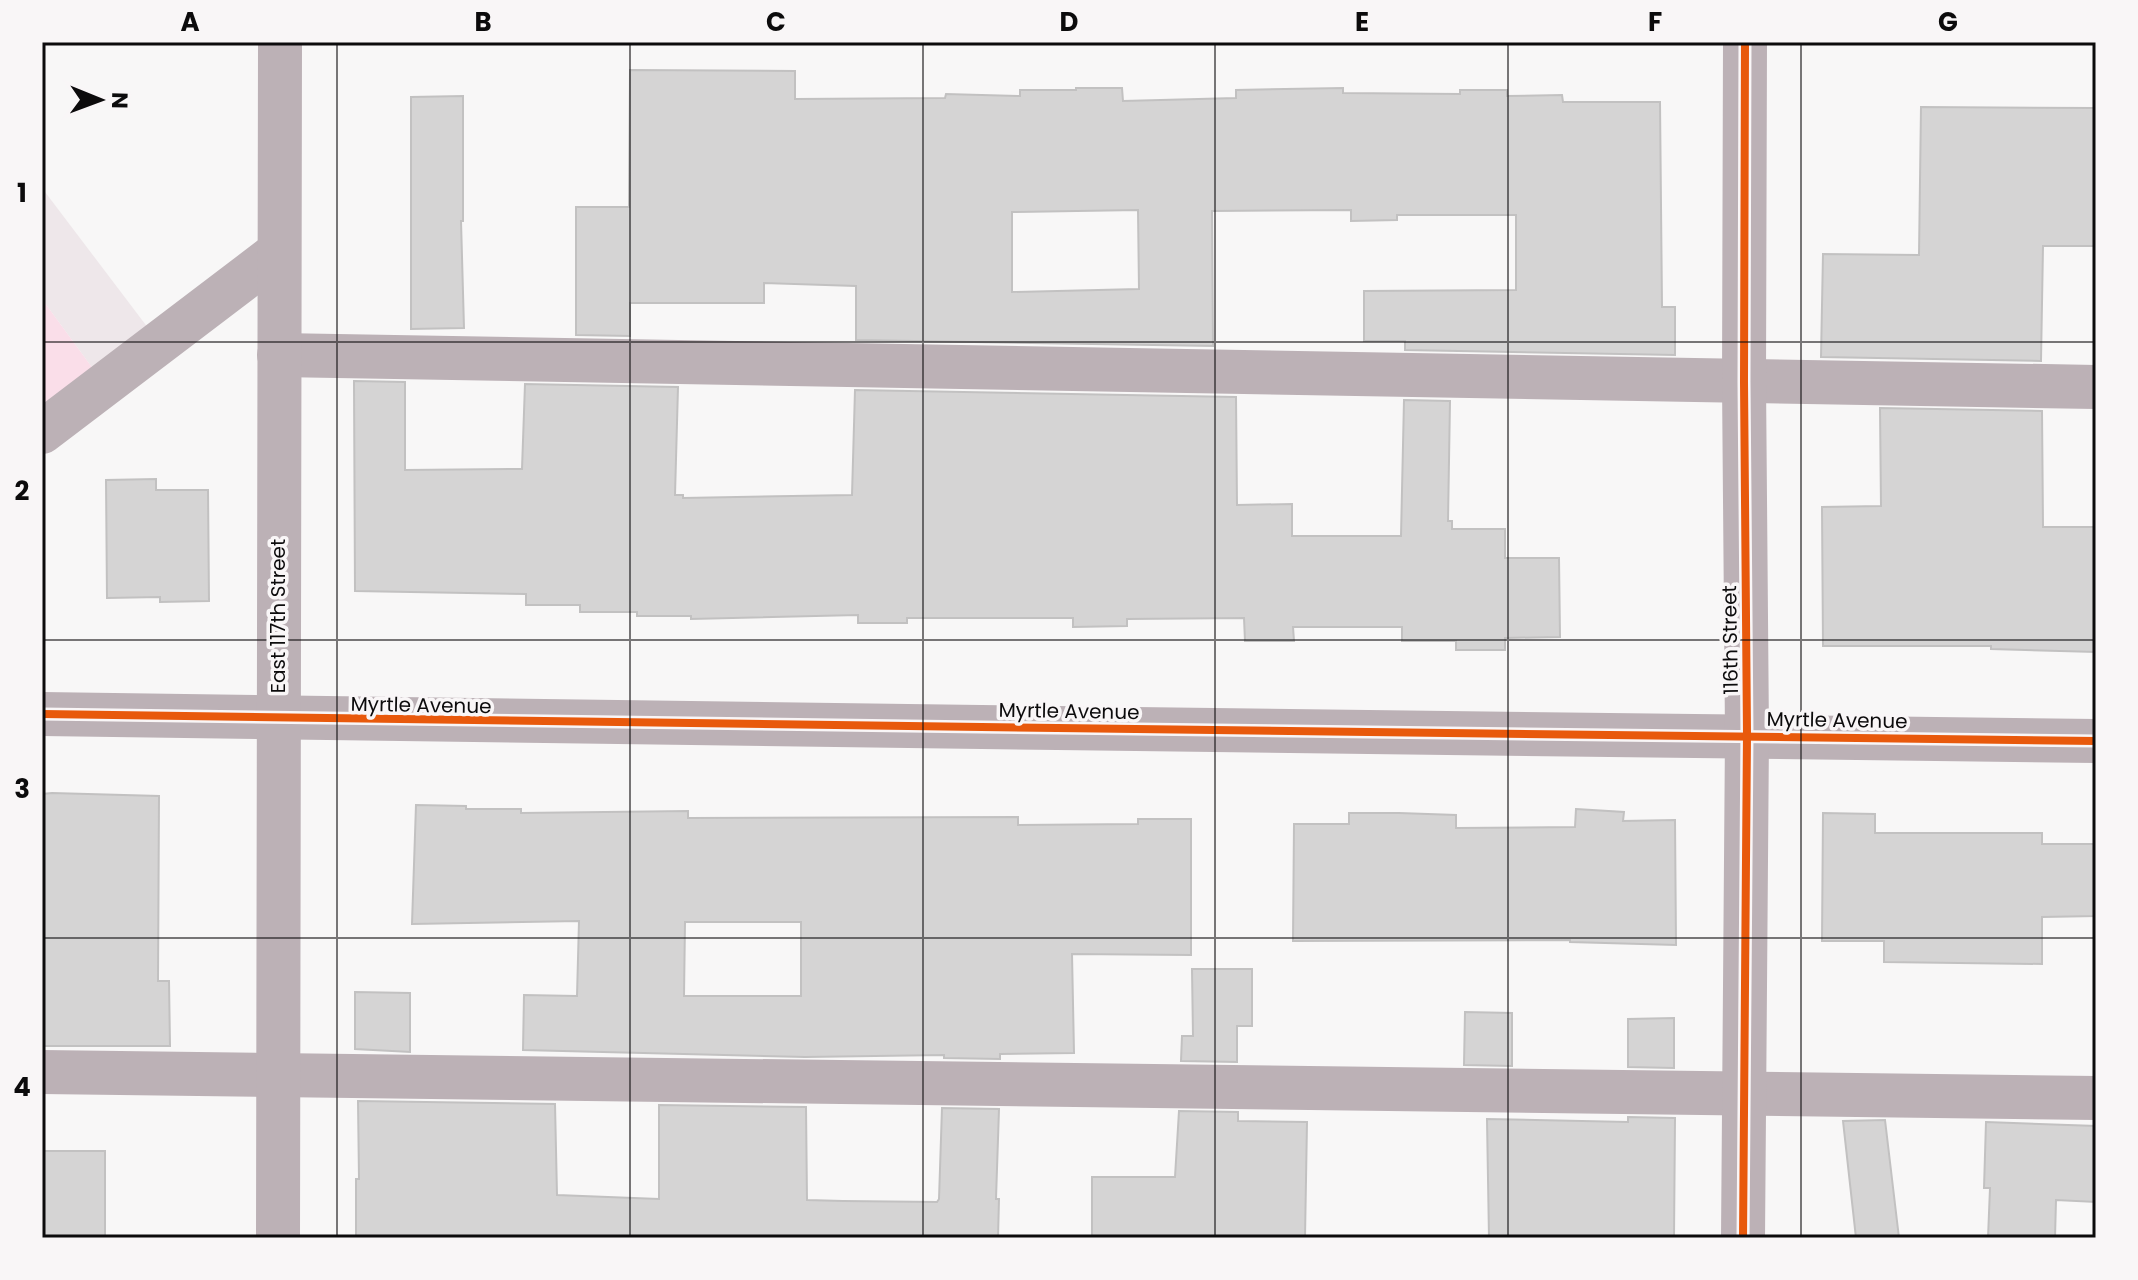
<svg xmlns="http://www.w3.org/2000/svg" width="2138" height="1280" font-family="Poppins,sans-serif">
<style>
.built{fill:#eee7ea}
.green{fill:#fadee9}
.building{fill:#d5d4d4;stroke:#c2c1c1;stroke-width:2;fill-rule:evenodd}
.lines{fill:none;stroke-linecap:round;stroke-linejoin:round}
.minor{stroke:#bcb1b6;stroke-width:44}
.cycleway-casing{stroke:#f9f6f7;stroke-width:13}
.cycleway{stroke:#e8590c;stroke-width:8}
.grid{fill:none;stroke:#0c0b0c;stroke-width:2;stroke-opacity:0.55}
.labels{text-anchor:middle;stroke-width:7;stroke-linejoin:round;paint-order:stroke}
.street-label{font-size:20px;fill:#0c0b0c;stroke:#f9f6f7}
.neatline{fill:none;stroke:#0c0b0c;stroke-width:3}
.grid-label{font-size:26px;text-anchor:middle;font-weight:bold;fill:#0c0b0c}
</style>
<rect width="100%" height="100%" fill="#f8f7f7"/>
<polygon class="built" points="42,188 164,349 110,392 42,299"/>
<polygon class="green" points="42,299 110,392 42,444"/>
<g class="building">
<path d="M 630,70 L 795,71 L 795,99 L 945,98 L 946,94 L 1020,96 L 1020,90 L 1076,90 L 1076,88 L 1122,88 L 1123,101 L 1236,98 L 1236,90 L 1343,88 L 1343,93 L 1460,94 L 1460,90 L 1507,90 L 1507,96 L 1562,95 L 1563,102 L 1660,102 L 1662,307 L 1675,307 L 1675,355 L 1405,350 L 1405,341 L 1364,341 L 1364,291 L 1516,290 L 1516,215 L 1397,215 L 1397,220 L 1351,221 L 1351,210 L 1212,211 L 1213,346 L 856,340 L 856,286 L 764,283 L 764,303 L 630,303 L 630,336 L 576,335 L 576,207 L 629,207 ZM 1138,210 L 1139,289 L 1012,292 L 1012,212 Z"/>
<polygon points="463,96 463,221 461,221 464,328 411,329 411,97"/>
<polygon points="1921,107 2096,108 2096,246 2043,246 2041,361 1821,357 1823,254 1919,255"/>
<polygon points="354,381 405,382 405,470 522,469 525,384 678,387 675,495 683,495 683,498 852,495 855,390 1236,397 1237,505 1292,504 1292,536 1401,536 1404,400 1450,401 1448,521 1452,521 1452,529 1505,529 1505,558 1559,558 1560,637 1505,638 1505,650 1456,650 1456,641 1402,641 1402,627 1293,627 1294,641 1245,641 1244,618 1127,619 1127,626 1073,627 1073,618 907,618 907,623 858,623 858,615 691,619 691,616 637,616 637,612 580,612 580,605 526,605 526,594 355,591"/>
<polygon points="1880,408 2042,411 2043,527 2096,527 2096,652 1991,649 1991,646 1823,646 1822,507 1881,506"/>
<polygon points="156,479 156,490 208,490 209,601 160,602 160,597 107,598 106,480"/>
<polygon points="52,793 159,796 158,981 169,981 170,1046 42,1046 42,794"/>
<path d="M 416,805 L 466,806 L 466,809 L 521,809 L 521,813 L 688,811 L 688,818 L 1018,817 L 1018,825 L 1138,824 L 1138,819 L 1191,819 L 1191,955 L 1072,954 L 1074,1053 L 1000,1054 L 1000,1059 L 944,1058 L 944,1055 L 805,1057 L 523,1050 L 524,995 L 577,996 L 579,921 L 412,924 ZM 685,922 L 801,922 L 801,996 L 684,996 Z"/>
<polygon points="1576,809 1624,812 1623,821 1675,820 1676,945 1570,942 1570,940 1293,941 1294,824 1349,824 1349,813 1399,813 1456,815 1456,828 1575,827"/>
<polygon points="1823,813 1875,814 1875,833 2042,833 2042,844 2096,844 2096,916 2042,917 2042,964 1884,962 1884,941 1822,941"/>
<polygon points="1192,969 1252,969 1252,1026 1237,1026 1237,1062 1181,1061 1182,1036 1193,1036"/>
<polygon points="355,992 410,993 410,1052 355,1049"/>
<polygon points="1465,1012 1512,1013 1512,1066 1464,1065"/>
<polygon points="1674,1018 1674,1068 1628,1067 1628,1019"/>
<polygon points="358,1101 555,1104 557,1195 659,1199 659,1105 806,1107 807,1200 843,1201 937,1202 939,1199 942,1108 999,1109 996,1199 999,1199 998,1238 356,1238 356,1179 359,1179"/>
<polygon points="1179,1111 1238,1112 1238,1121 1307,1122 1305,1238 1092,1238 1092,1177 1175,1177"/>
<polygon points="1628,1117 1675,1118 1674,1238 1489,1238 1487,1119 1628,1122"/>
<polygon points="1885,1120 1899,1238 1856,1238 1843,1121"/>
<polygon points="1986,1122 2096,1126 2096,1202 2056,1200 2055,1238 1988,1238 1990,1188 1984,1188"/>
<rect x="42" y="1151" width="63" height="87"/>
</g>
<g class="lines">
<g class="minor">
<polyline points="279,355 2096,387"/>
<polyline points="42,432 279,252"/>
<path d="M 42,714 C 727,729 1411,728 2096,741"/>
<polyline points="42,1072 2096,1098"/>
<polyline points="278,1238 280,42"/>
<polyline points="1743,1238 1747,734 1744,382 1745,42"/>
</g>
<defs>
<g id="cycleway">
<path d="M 42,714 C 727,729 1411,728 2096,741"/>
<polyline points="1743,1238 1747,734 1744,382 1745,42"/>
</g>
</defs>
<use href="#cycleway" class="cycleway-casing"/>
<use href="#cycleway" class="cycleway"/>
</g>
<path class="grid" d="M 337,42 L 337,1238M 630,42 L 630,1238M 923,42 L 923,1238M 1215,42 L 1215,1238M 1508,42 L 1508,1238M 1801,42 L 1801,1238M 42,342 L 2096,342M 42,640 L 2096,640M 42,938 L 2096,938"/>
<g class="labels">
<g class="street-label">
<text transform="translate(278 616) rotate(-90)" y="7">East 117th Street</text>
<text transform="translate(1730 640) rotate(-91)" y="7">116th Street</text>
<text transform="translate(421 705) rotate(1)" y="7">Myrtle Avenue</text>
<text transform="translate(1069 711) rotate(1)" y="7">Myrtle Avenue</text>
<text transform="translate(1837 720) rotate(1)" y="7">Myrtle Avenue</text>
</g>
</g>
<rect width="2138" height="1280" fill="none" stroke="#f9f6f7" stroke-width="88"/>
<g transform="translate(100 100) rotate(91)" stroke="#f9f6f7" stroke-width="6" paint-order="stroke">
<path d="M0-6L14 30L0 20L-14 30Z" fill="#0c0b0c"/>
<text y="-12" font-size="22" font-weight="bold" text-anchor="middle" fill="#0c0b0c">N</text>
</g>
<rect x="44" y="44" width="2050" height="1192" class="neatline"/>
<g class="grid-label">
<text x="190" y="31">A</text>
<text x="483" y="31">B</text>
<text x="776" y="31">C</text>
<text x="1069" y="31">D</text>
<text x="1362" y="31">E</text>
<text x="1655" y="31">F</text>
<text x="1948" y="31">G</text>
<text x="22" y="202">1</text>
<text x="22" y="500">2</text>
<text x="22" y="798">3</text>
<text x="22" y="1096">4</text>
</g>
</svg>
